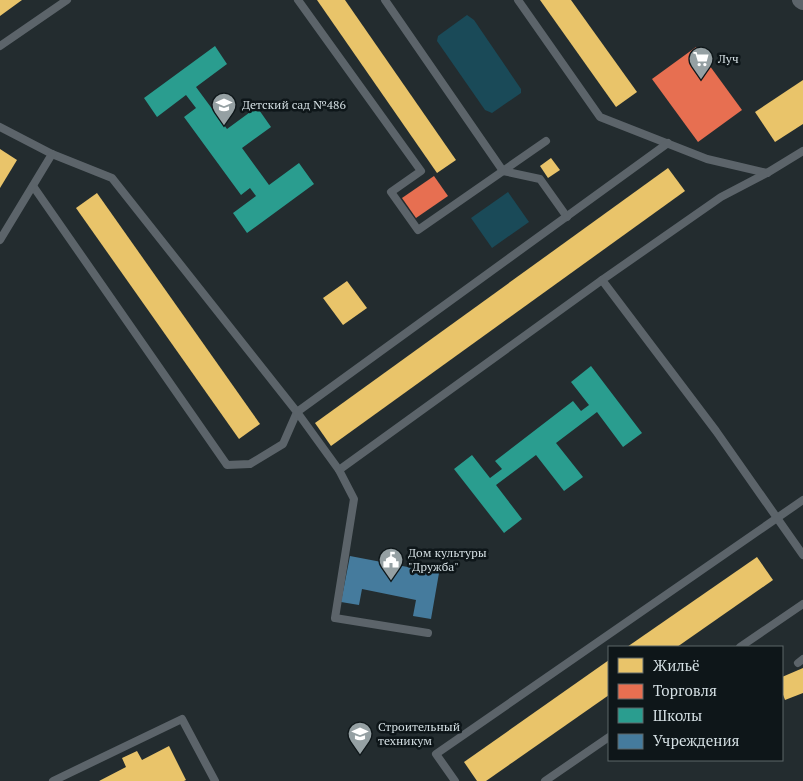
<svg xmlns="http://www.w3.org/2000/svg" width="803" height="781" font-family="'PT Serif',serif">
<style>
.green{fill:#1a4a58}
.homes{fill:#e9c46a}
.shops{fill:#e76f51}
.schools{fill:#2a9d8f}
.public{fill:#457b9d}
.lines{fill:none;stroke-linecap:round;stroke-linejoin:round}
.service{stroke:#5c646a;stroke-width:8}
.minor{stroke:#5c646a;stroke-width:16}
.labels{text-anchor:middle;stroke-width:5;stroke-linejoin:round;paint-order:stroke}
.poi-label{font-size:12px;fill:#d3dee2;stroke:#0e1619;text-anchor:start}
</style>
<rect width="100%" height="100%" fill="#232c2f"/>
<g class="green">
<polygon points="467,15 474,20 521,89 521,93 492,113 485,110 437,41 438,36"/>
<polygon points="508,192 529,222 492,248 471,218"/>
</g>
<g class="homes">
<polygon points="0,0 22,0 0,16"/>
<polygon points="317,0 345,0 456,160 437,173"/>
<polygon points="540,0 571,0 637,92 616,107"/>
<polygon points="803,80 803,124 775,142 755,112"/>
<polygon points="0,149 17,160 0,188"/>
<polygon points="551,158 560,170 548,178 540,166"/>
<polygon points="668,168 685,191 331,446 315,423"/>
<polygon points="97,193 260,424 239,439 76,208"/>
<polygon points="347,281 367,308 343,325 323,298"/>
<polygon points="757,557 773,580 677,647 627,647"/>
<polygon points="609,660 609,695 486,781 477,781 464,762"/>
<polygon points="803,668 803,693 785,700 782,692 782,677"/>
<polygon points="169,746 186,780 184,781 99,781 126,767 122,758 137,751 142,760"/>
</g>
<g class="shops">
<polygon points="696,47 742,110 698,142 652,79"/>
<polygon points="434,176 448,196 416,218 402,198"/>
</g>
<g class="schools">
<polygon points="215,46 227,64 196,87 227,129 257,107 271,127 242,148 269,185 299,163 314,184 247,233 233,213 256,196 250,188 241,195 184,117 196,108 186,95 157,117 144,98"/>
<polygon points="591,366 642,433 623,447 597,412 556,443 583,477 564,491 536,455 496,485 522,519 504,533 454,469 472,455 490,478 502,469 495,461 573,401 581,411 589,405 571,382"/>
</g>
<polygon class="public" points="350,556 439,573 431,619 413,616 416,600 362,589 359,605 341,602"/>
<g class="lines">
<g class="service">
<polyline points="298,0 421,171 391,192 418,230 546,141"/>
<polyline points="385,0 503,171 540,179 567,217"/>
<polyline points="518,0 600,117 707,159 767,173"/>
<polyline points="0,46 67,0"/>
<polyline points="0,127 52,154 112,178 297,412 283,444 250,464 227,465 33,186"/>
<polyline points="803,151 767,173 721,197 602,280 716,431 803,555"/>
<polyline points="0,240 52,154"/>
<polyline points="602,280 339,470 297,412 668,143"/>
<polyline points="339,470 354,499 335,618 428,633"/>
<polyline points="740,647 803,604"/>
<polyline points="798,663 803,659"/>
<polyline points="53,781 182,719 215,781"/>
<polyline points="455,781 436,754 803,500"/>
<polyline points="545,781 609,737"/>
</g>
<polyline class="minor" points="800,0 803,2"/>
</g>
<defs>
<symbol id="supermarket-pin" viewBox="-11 -11 22 30"><path d="M0 17L-7.5 6A9.5 9.5 0 1 1 7.5 6Z" fill="#95a0a3" stroke="#0e1619"/><path d="M-6-5.5h2.5l.6 2H6L4.5 2H-2.5L-4.4-4H-6ZM-1.5 3.2a1.3 1.3 0 1 0 .1 0ZM3 3.2a1.3 1.3 0 1 0 .1 0Z" fill="#fff"/></symbol>
<symbol id="school-pin" viewBox="-11 -11 22 30"><path d="M0 17L-7.5 6A9.5 9.5 0 1 1 7.5 6Z" fill="#95a0a3" stroke="#0e1619"/><path d="M0-5L7-2L0 1L-7-2ZM-4 1L0 2.5L4 1V4Q0 6-4 4Z" fill="#fff"/></symbol>
<symbol id="civic-pin" viewBox="-11 -11 22 30"><path d="M0 17L-7.5 6A9.5 9.5 0 1 1 7.5 6Z" fill="#95a0a3" stroke="#0e1619"/><path d="M-.6-6.5H3V-4.5H.6V-3L4-1V1h2V6H-6V1h2V-1L-.6-3ZM-1.2 2.5V6h2.4V2.5Z" fill="#fff"/></symbol>
<symbol id="university-pin" viewBox="-11 -11 22 30"><path d="M0 17L-7.5 6A9.5 9.5 0 1 1 7.5 6Z" fill="#95a0a3" stroke="#0e1619"/><path d="M0-5L7-2L0 1L-7-2ZM-4 1L0 2.5L4 1V4Q0 6-4 4Z" fill="#fff"/></symbol>
</defs>
<g fill-rule="evenodd">
<use href="#supermarket-pin" x="687" y="45" width="28" height="38"/>
<use href="#school-pin" x="210" y="91" width="28" height="38"/>
<use href="#civic-pin" x="377" y="546" width="28" height="38"/>
<use href="#university-pin" x="346" y="720" width="28" height="38"/>
</g>
<g class="labels">
<g class="poi-label">
<text x="718" y="63">Луч</text>
<text x="242" y="109">Детский сад №486</text>
<text x="408" y="557">Дом культуры<tspan x="408" dy="14">"Дружба"</tspan></text>
<text x="378" y="731">Строительный<tspan x="378" dy="14">техникум</tspan></text>
</g>
</g>
<rect x="608" y="646" width="175" height="115" fill="#0e1619" stroke="#5d6669"/>
<rect x="618" y="658" width="25" height="15" fill="#e9c46a" stroke="#5d6669"/>
<text x="653" y="671" font-size="15" fill="#d3dee2">Жильё</text>
<rect x="618" y="684" width="25" height="15" fill="#e76f51" stroke="#5d6669"/>
<text x="653" y="696" font-size="15" fill="#d3dee2">Торговля</text>
<rect x="618" y="708" width="25" height="15" fill="#2a9d8f" stroke="#5d6669"/>
<text x="653" y="721" font-size="15" fill="#d3dee2">Школы</text>
<rect x="618" y="734" width="25" height="15" fill="#457b9d" stroke="#5d6669"/>
<text x="653" y="746" font-size="15" fill="#d3dee2">Учреждения</text>
</svg>
